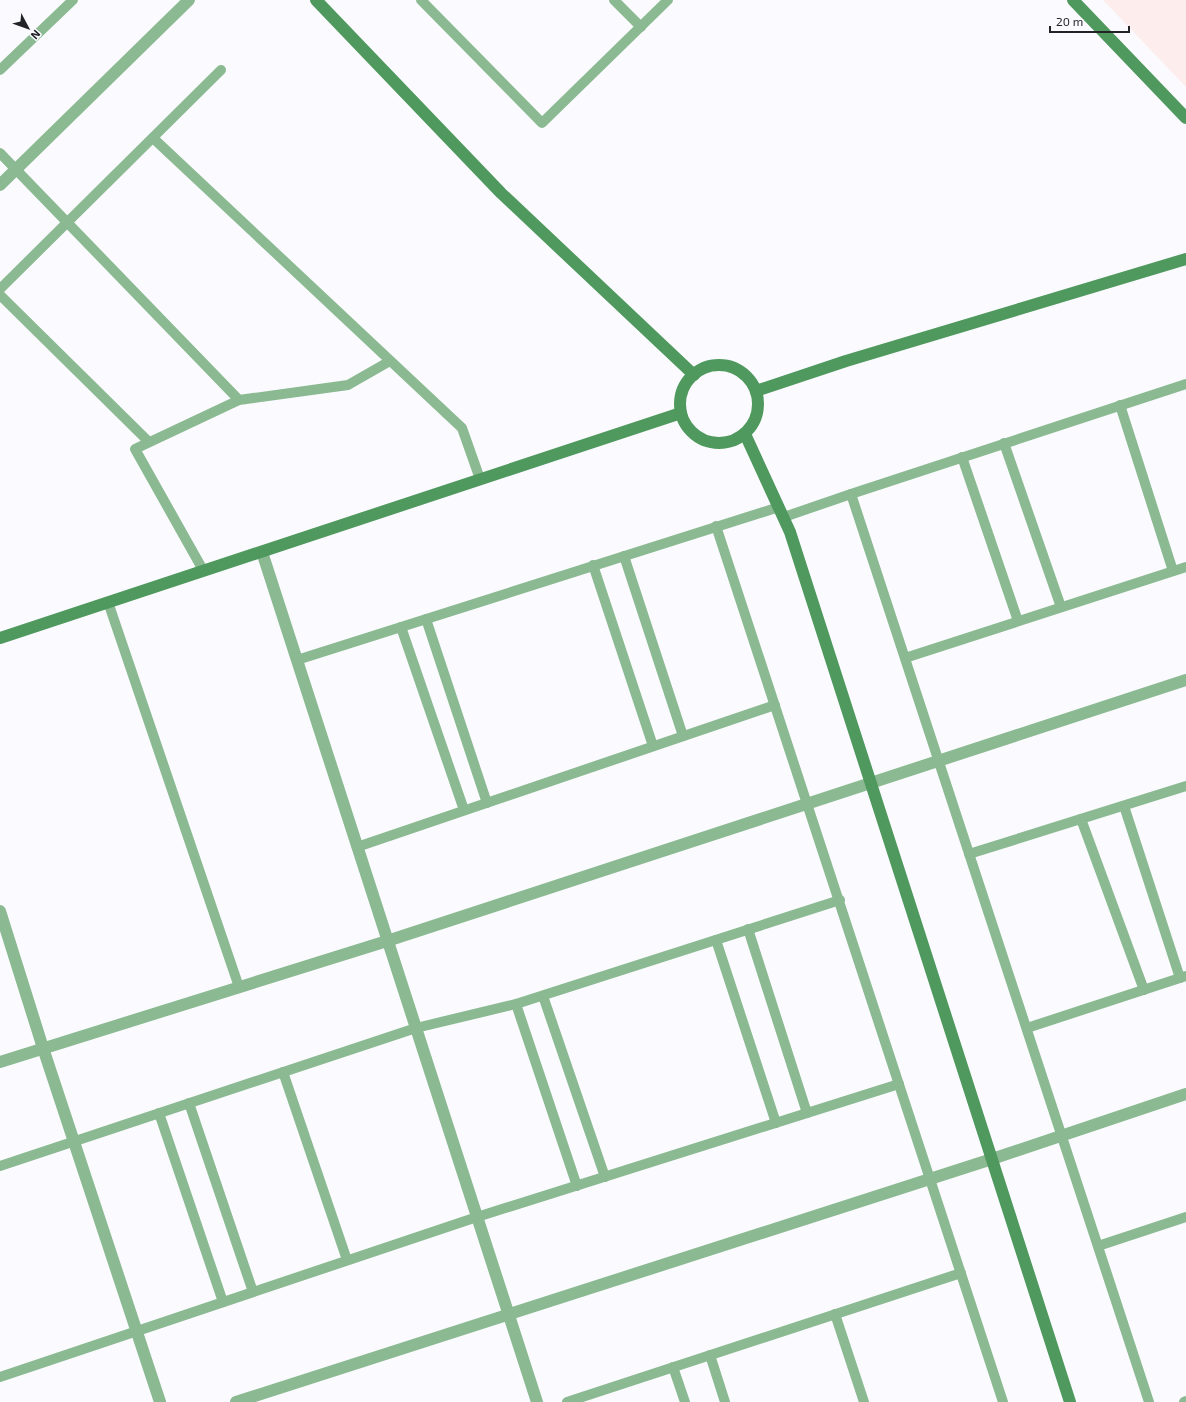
<svg xmlns="http://www.w3.org/2000/svg" width="1186" height="1402" font-family="'Exo 2',sans-serif">
<style>
.industrial{fill:#feeded}
.lines{fill:none;stroke-linecap:round;stroke-linejoin:round}
.lane{stroke:#8bba92;stroke-width:10}
.street{stroke:#8bba92;stroke-width:12}
.secondary{stroke:#4f995e;stroke-width:12}
</style>
<rect width="100%" height="100%" fill="#fbfbff"/>
<polygon class="industrial" points="1103,0 1186,0 1186,87"/>
<g class="lines">
<g class="lane">
<polyline points="421,0 542,123 668,0"/>
<polyline points="614,0 641,27"/>
<polyline points="0,70 73,0"/>
<polyline points="153,138 462,428 480,479"/>
<polyline points="0,153 239,400"/>
<polyline points="0,289 221,70"/>
<polyline points="0,295 149,442"/>
<polyline points="1120,405 1173,571"/>
<polyline points="1004,443 1061,607"/>
<polyline points="962,457 1018,621"/>
<polyline points="851,494 1149,1402"/>
<polyline points="784,517 851,494 1186,384"/>
<polyline points="716,526 1003,1402"/>
<polyline points="624,556 683,736"/>
<polyline points="593,565 653,746"/>
<polyline points="203,570 135,449 239,400 348,385 390,361"/>
<polyline points="108,602 239,987"/>
<polyline points="426,619 487,803"/>
<polyline points="401,627 464,810"/>
<polyline points="905,658 1186,567"/>
<polyline points="297,660 779,507"/>
<polyline points="1124,806 1180,978"/>
<polyline points="1081,819 1144,990"/>
<polyline points="357,847 775,705"/>
<polyline points="969,854 1186,786"/>
<polyline points="748,929 807,1113"/>
<polyline points="716,940 776,1123"/>
<polyline points="543,996 605,1177"/>
<polyline points="516,1004 577,1186"/>
<polyline points="1027,1028 1186,976"/>
<polyline points="283,1072 347,1260"/>
<polyline points="189,1103 253,1292"/>
<polyline points="159,1113 223,1302"/>
<polyline points="0,1166 416,1028 516,1004 840,900"/>
<polyline points="1098,1246 1186,1217"/>
<polyline points="835,1314 864,1402"/>
<polyline points="710,1355 725,1402"/>
<polyline points="673,1367 685,1402"/>
<polyline points="0,1377 477,1217 899,1084"/>
<polyline points="567,1402 961,1273"/>
<polyline points="1184,1402 1186,1401"/>
</g>
<g class="street">
<polyline points="0,185 189,0"/>
<polyline points="262,552 537,1402"/>
<polyline points="0,911 43,1048 160,1402"/>
<polyline points="0,1062 387,941 1186,680"/>
<polyline points="236,1402 992,1159 1186,1094"/>
</g>
<g class="secondary">
<polyline points="316,0 501,193 694,375"/>
<polyline points="1073,0 1186,118"/>
<circle cx="719" cy="404" r="39"/>
<polyline points="756,391 846,361 1186,259"/>
<polyline points="745,434 790,532 1070,1402"/>
<polyline points="0,638 681,413"/>
</g>
</g>
<g transform="translate(28 28) rotate(131)" stroke="#fbfbff" stroke-width="3" paint-order="stroke">
<path d="M0-3L7 15L0 10L-7 15Z" fill="#222326"/>
<text y="-6" font-size="11" font-weight="bold" text-anchor="middle" fill="#222326">N</text>
</g>
<path d="M1050 26v6h79v-6" fill="none" stroke="#222326" stroke-width="2"/>
<text x="1056" y="26" font-size="12" fill="#222326" stroke="#fbfbff" stroke-width="3" paint-order="stroke">20 m</text>
</svg>
